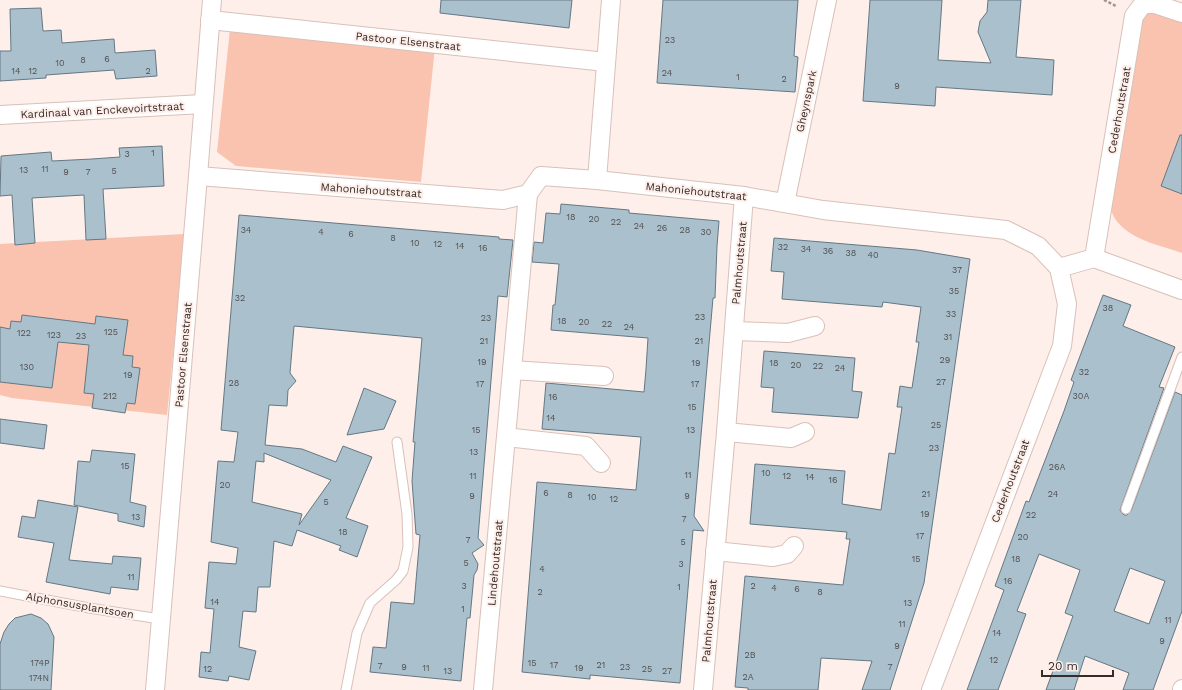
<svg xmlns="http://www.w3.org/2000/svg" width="1182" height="690" font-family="'Work Sans',sans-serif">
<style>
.green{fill:#f9c3b0}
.building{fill:#aac0cc;stroke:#647883;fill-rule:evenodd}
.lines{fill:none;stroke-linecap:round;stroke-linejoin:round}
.lane-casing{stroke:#d8c1b8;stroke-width:11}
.street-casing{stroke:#d8c1b8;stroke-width:20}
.path{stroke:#a29591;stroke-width:2.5;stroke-dasharray:3 2;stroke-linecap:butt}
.lane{stroke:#fff;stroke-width:9}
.street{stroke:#fff;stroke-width:18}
.labels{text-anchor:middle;stroke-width:4;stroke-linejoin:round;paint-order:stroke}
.number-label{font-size:9px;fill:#525051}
.street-label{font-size:11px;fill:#352b28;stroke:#feefea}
</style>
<rect width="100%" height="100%" fill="#feefea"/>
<g class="green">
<path d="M 1144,7 L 1182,20 L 1182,253 C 1159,245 1127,239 1114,217 C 1111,212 1111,204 1109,198 Z"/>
<polygon points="230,29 435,47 421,182 236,166 217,152"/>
<polygon points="184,234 182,264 167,415 12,398 0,395 0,244"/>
</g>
<g class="building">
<polygon points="441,0 572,0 569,28 440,13"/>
<polygon points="663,0 798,0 794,56 798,57 795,92 657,83"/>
<polygon points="870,0 942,0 938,60 991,63 978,32 980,21 987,12 988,0 1021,0 1016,57 1054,60 1052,95 936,87 935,106 863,101"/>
<polygon points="41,8 43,31 61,30 62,43 114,39 115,53 155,50 157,76 116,79 114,70 46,75 46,78 0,81 0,51 11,51 10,9"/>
<polygon points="1180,135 1182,135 1182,194 1161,186"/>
<polygon points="162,146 164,186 103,189 106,239 86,240 84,195 32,198 35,243 15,245 12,195 0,196 1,156 51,152 52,161 92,159 120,157 119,148"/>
<polygon points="561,204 629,210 629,213 719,221 717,246 715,298 713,298 694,516 704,531 693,530 680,683 590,675 590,679 522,672 537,482 636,490 641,437 542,429 546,383 644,392 646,369 648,338 551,330 553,305 555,305 559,264 532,262 534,242 543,243 546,213 560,214"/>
<path d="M 239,215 L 499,237 L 499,239 L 513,240 L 507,297 L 498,296 L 478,538 L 484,545 L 472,553 L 478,564 L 477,570 L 474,575 L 470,618 L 467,618 L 461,681 L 370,672 L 373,647 L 386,648 L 391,602 L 414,604 L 420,535 L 416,534 L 412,481 L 415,442 L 413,442 L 422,338 L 294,326 L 290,373 L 296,381 L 288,390 L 287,406 L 269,405 L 265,445 L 302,449 L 336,462 L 343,446 L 372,457 L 346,518 L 368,526 L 357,557 L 339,550 L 341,546 L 297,530 L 292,546 L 274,541 L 270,587 L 258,587 L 256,612 L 243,611 L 239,647 L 256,651 L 249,680 L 229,676 L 228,681 L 199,677 L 201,652 L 210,653 L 214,609 L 205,608 L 209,562 L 236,564 L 238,548 L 211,542 L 218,461 L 234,462 L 238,432 L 221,430 ZM 264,453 L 331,480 L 299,525 L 302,514 L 252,502 L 256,461 L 264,462 Z"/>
<polygon points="774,238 917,250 970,259 924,583 890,690 862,690 872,661 821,658 818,690 748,690 748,688 735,687 745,576 843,585 850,539 846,539 847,532 750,524 755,464 845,471 842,504 881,510 889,453 895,454 902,407 897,407 900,386 912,388 919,342 916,342 921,307 883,302 882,307 782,299 784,272 771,271"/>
<path d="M 1103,295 L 1131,305 L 1123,326 L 1175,347 L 1159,387 L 1164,388 L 1120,510 L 1124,515 L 1127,515 L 1131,511 L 1175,392 L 1182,395 L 1182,611 L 1153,690 L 1123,690 L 1129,673 L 1085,656 L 1074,690 L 1046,690 L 1073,616 L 1065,613 L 1080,570 L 1039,554 L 1017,611 L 1026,614 L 998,690 L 967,690 L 1004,590 L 995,586 L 1026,501 L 1029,502 L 1064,411 L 1074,382 L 1071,380 ZM 1130,568 L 1165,581 L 1149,624 L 1114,611 Z"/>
<polygon points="22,315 95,324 96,316 128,320 123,355 133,356 132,367 140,368 135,404 127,403 125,413 92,408 94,394 84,393 89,345 58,342 52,388 0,382 0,327 10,329 11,321 21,322"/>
<polygon points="764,351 855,358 852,391 862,392 858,418 772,412 774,388 761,387"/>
<polygon points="364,388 396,401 384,429 347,435"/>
<polygon points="0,419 47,425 44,449 0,443"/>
<polygon points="92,450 135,454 130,502 146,506 144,527 118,521 118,514 74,505 78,461 90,462"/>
<polygon points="38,500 78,507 69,560 112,564 113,556 141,558 138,590 111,587 110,594 46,582 54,543 18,537 22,516 35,518"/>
<polygon points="31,614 41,618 48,624 54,637 51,690 0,690 0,644 4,632 9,624 15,618"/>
</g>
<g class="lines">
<defs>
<g id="lane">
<polyline points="1126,509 1182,357"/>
<polyline points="0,591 89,608 160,619"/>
<polyline points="346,690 357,633 370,603 396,580 403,571 408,547 407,514 397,442"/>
</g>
<g id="street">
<polyline points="210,20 606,62"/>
<polyline points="0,115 203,104"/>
<polyline points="198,176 503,200 528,194 541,176 597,180 744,196 823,210 1006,230 1038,246 1059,268"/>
<polyline points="597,180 611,0"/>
<polyline points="785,203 827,0"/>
<polyline points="1094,258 1134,16 1143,4 1155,4 1182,13"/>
<polyline points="1059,268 1094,258 1182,290"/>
<polyline points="734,331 788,333 815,326"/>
<polyline points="512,370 604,376"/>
<polyline points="726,432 791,438 805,432"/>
<polyline points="506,437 586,446 601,463"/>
<polyline points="715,551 773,557 787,554 794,546"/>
<polyline points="155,690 198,176 212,0"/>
<polyline points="483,690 528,194"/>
<polyline points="703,690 726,432 744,196"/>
<polyline points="931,690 1062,346 1067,304 1059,268"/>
<polyline points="1182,690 1182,689"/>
</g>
</defs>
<use href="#lane" class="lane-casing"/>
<use href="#street" class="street-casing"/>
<polyline class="path" points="1104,0 1116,6"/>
<use href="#lane" class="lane"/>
<use href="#street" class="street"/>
</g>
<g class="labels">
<g class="number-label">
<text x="670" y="43">23</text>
<text x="107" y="62">6</text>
<text x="83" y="63">8</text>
<text x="60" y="66">10</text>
<text x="16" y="74">14</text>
<text x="33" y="74">12</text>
<text x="148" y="74">2</text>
<text x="667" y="76">24</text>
<text x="738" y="80">1</text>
<text x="784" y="82">2</text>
<text x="897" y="89">9</text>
<text x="153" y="156">1</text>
<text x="127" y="157">3</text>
<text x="45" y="172">11</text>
<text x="24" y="173">13</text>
<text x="114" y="174">5</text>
<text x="66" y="175">9</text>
<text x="88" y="175">7</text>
<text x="571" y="220">18</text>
<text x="594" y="222">20</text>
<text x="616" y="225">22</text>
<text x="639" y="229">24</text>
<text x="662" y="231">26</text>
<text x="246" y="233">34</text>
<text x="685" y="233">28</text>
<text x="321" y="235">4</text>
<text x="706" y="235">30</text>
<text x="351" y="237">6</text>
<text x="393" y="241">8</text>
<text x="415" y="246">10</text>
<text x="438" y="247">12</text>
<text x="460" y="249">14</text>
<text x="783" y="250">32</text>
<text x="483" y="251">16</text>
<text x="806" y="252">34</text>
<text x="828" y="254">36</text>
<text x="851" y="256">38</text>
<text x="873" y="258">40</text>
<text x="957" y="273">37</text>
<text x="954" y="294">35</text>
<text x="240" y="301">32</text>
<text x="1108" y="311">38</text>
<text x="951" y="317">33</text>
<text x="700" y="320">23</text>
<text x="486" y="321">23</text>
<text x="562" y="324">18</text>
<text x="584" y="325">20</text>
<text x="607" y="327">22</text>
<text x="629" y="330">24</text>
<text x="111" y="335">125</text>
<text x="24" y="336">122</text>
<text x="54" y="338">123</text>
<text x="81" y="339">23</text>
<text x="948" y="340">31</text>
<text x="484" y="344">21</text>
<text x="699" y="344">21</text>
<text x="945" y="363">29</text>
<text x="482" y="365">19</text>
<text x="696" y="366">19</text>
<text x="774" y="366">18</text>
<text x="796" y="368">20</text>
<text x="818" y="369">22</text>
<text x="27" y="370">130</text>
<text x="840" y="371">24</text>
<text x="1084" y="375">32</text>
<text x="128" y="378">19</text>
<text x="941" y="385">27</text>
<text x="234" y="386">28</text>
<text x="480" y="387">17</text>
<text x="695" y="387">17</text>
<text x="110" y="399">212</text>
<text x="1081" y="399">30A</text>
<text x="553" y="400">16</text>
<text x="692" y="410">15</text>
<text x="551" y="421">14</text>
<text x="936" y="428">25</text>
<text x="476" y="433">15</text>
<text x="691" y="433">13</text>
<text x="934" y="451">23</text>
<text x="474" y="455">13</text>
<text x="125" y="469">15</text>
<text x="1057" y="470">26A</text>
<text x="766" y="476">10</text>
<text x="688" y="478">11</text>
<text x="473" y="479">11</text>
<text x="787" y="479">12</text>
<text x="810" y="480">14</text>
<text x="833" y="483">16</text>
<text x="225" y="488">20</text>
<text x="546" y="496">6</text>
<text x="926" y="497">21</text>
<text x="1053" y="497">24</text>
<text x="570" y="498">8</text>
<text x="472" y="499">9</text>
<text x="687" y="499">9</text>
<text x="592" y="500">10</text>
<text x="614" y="502">12</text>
<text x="326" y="505">5</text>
<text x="925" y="517">19</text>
<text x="1031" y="518">22</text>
<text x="136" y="520">13</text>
<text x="684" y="522">7</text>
<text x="343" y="535">18</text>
<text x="920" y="539">17</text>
<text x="1023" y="540">20</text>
<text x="468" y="543">7</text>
<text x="683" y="545">5</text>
<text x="916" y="562">15</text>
<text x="1016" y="562">18</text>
<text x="466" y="566">5</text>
<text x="681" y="567">3</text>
<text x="542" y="572">4</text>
<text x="131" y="580">11</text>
<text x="1008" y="584">16</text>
<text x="464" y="589">3</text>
<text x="753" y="589">2</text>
<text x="679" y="590">1</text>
<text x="774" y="591">4</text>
<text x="797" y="592">6</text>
<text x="540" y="595">2</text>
<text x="820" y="595">8</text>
<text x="215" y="605">14</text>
<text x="908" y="606">13</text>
<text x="463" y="612">1</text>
<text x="1168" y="623">11</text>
<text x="902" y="627">11</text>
<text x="997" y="636">14</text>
<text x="1162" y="644">9</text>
<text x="897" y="649">9</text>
<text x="750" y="658">2B</text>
<text x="994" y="663">12</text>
<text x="40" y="666">174P</text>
<text x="532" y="666">15</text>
<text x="554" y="668">17</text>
<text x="601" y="668">21</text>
<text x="380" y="669">7</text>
<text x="404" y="670">9</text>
<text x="625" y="670">23</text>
<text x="890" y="670">7</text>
<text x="426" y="671">11</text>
<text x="579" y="671">19</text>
<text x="208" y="672">12</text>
<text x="647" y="672">25</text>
<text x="448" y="674">13</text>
<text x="667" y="674">27</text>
<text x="748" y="680">2A</text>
<text x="39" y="681">174N</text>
</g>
<g class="street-label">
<text transform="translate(408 41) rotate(6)" y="4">Pastoor Elsenstraat</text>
<text transform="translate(806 101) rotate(-78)" y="4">Gheynspark</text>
<text transform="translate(102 110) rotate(-3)" y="4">Kardinaal van Enckevoirtstraat</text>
<text transform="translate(1119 110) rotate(-80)" y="4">Cederhoutstraat</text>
<text transform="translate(371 190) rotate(4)" y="4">Mahoniehoutstraat</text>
<text transform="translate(696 191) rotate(6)" y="4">Mahoniehoutstraat</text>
<text transform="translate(739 263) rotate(-85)" y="4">Palmhoutstraat</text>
<text transform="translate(183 355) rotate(-85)" y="4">Pastoor Elsenstraat</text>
<text transform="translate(1010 481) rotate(-69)" y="4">Cederhoutstraat</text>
<text transform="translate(495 563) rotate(-85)" y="4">Lindehoutstraat</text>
<text transform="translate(80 605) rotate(10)" y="4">Alphonsusplantsoen</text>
<text transform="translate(709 621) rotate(-85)" y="4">Palmhoutstraat</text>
</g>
</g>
<path d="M1042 670v6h71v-6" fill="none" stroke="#352b28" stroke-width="2"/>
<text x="1048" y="670" font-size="12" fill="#352b28" stroke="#feefea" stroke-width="3" paint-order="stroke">20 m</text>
</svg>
